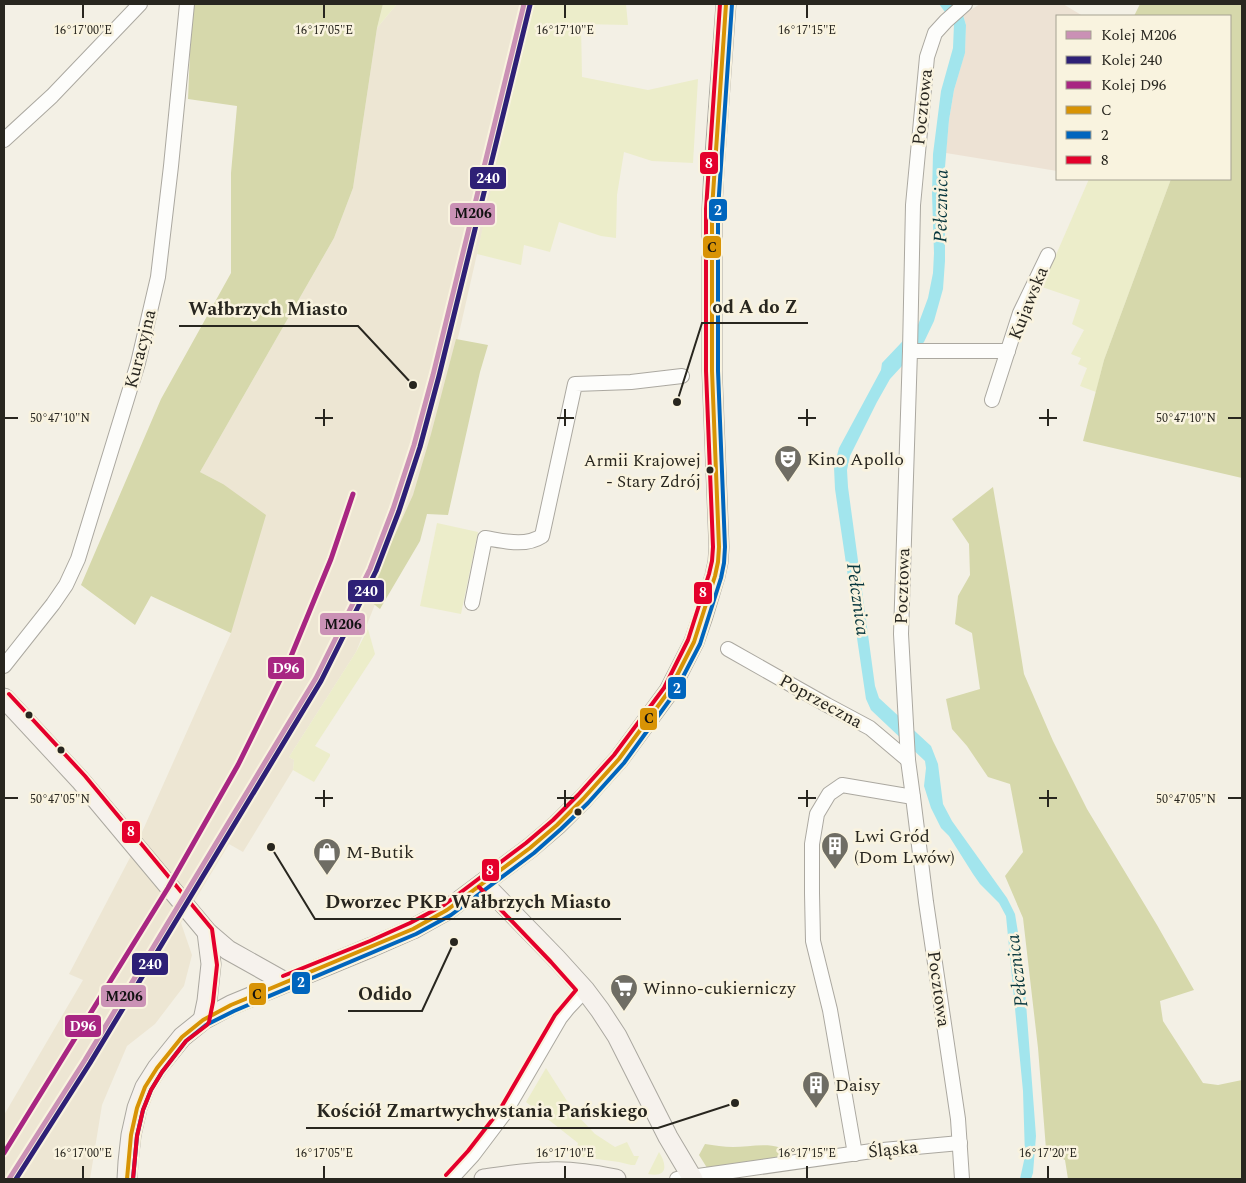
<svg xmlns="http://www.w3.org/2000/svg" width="1246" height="1183" font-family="Spectral,serif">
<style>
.built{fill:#ede6d3}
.industrial{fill:#ede2d4}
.green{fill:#ecedca}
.forest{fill:#d6d8ab}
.water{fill:#a2e5ed}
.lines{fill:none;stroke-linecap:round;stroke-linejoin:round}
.minor-casing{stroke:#aba8a0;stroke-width:16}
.secondary-casing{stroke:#aba8a0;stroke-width:21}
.minor{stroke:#fdfdfb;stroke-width:14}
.secondary{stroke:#f6f2ed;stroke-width:19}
.bus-1-casing{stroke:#f9f3df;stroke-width:8}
.bus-2-casing{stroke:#f9f3df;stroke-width:8}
.bus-3-casing{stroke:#f9f3df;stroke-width:8}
.bus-1{stroke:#d89305;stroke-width:4}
.bus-2{stroke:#0065bd;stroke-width:4}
.bus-3{stroke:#e4002b;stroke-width:4}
.rail-1-casing{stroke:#f9f3df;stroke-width:9}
.rail-2-casing{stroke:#f9f3df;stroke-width:9}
.rail-3-casing{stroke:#f9f3df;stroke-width:9}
.rail-1{stroke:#ca91b5;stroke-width:5}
.rail-2{stroke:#2e2076;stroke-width:5}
.rail-3{stroke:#a82682;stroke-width:5}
.ticks{fill:none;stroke:#28261f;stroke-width:2}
.bus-dot{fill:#28261f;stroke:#f9f3df;stroke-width:2}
.labels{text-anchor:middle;stroke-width:5;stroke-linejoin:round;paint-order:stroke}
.bus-label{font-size:17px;fill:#28261f;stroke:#f9f3df;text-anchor:end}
.street-label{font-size:18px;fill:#28261f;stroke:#f9f3df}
.poi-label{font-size:18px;fill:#28261f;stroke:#f9f3df;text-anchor:start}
.water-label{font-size:19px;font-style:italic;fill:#06363d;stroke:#f9f3df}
.ticks-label{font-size:12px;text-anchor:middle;fill:#28261f;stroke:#f9f3df;stroke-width:5;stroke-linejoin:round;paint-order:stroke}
.leader{fill:none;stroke:#28261f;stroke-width:2}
.callout-dot{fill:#28261f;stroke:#f9f3df;stroke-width:2}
.callout-label{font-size:19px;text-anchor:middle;font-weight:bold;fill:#28261f;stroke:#f9f3df;stroke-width:5;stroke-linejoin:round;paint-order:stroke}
.line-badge{stroke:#f9f3df;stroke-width:2}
.badge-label{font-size:14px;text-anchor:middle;font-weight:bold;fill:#fff}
.pale-badge-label{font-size:14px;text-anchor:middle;font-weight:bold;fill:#111}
</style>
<rect width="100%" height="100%" fill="#f3f0e5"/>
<polygon class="built" points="397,4 536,4 477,254 427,474 356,652 289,757 294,760 293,770 243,852 229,844 181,923 192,955 184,986 155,1024 127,1046 102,1105 90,1179 4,1179 4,1115 83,980 69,974 134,850 231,633 223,484 200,472 334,238 353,188 377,28"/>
<polygon class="industrial" points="980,4 1063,4 1083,16 1057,16 1057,171 946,153 949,120 954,90 965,52 966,25 963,15"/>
<g class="green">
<polygon points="383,4 397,4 377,28"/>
<polygon points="534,4 626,4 628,25 581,24 582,77 648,90 698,79 693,163 652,161 624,152 617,195 616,238 601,236 559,222 550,252 524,245 521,265 477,254 517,69"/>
<polygon points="1089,179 1171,179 1104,360 1096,392 1080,386 1087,368 1078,364 1081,358 1071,354 1084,330 1072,324 1080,300 1042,287"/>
<polygon points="437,523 478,532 461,614 420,606"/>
<polygon points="368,629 375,654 315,746 330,754 330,756 314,782 293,770 294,760 289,757 356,652"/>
<polygon points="546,1068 574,1112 595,1134 615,1147 627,1142 634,1156 639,1156 635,1165 631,1165 619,1162 574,1156 578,1143 526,1102"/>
<path d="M 659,1152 C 667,1165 668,1178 648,1174 Z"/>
</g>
<g class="forest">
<polygon points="192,4 383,4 377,28 353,188 334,238 200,472 223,484 266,515 231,633 151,596 135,625 81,585 161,399 231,273 231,173 237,106 188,99"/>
<polygon points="1140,4 1242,4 1242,478 1083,441 1104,360 1171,179 1230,179 1230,16 1134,16"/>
<polygon points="456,339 488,345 480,372 448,515 427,514 420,541 380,609 366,598 413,495 431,434"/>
<polygon points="993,487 1008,574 1024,674 1053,741 1087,809 1157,925 1194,990 1160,1001 1163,1021 1203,1083 1218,1085 1242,1080 1242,1179 1068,1179 1065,1160 1046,1149 1038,1048 1023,918 1005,876 1023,852 1010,784 988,777 967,746 952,729 946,699 980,689 972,633 955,624 958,596 970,575 969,544 952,519"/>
<path d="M 705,1144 C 714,1145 724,1147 733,1147 C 752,1147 780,1139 793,1157 L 709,1171 L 699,1155 Z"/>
</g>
<polygon class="water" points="939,4 957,4 963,15 966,25 965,53 954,90 949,120 945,167 945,261 943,289 934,321 924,342 890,379 877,402 850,456 847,470 848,487 875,686 879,698 931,746 938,764 943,804 952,821 1007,898 1015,914 1023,963 1036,1136 1033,1173 1031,1179 1020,1179 1025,1156 1023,1091 1006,916 999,903 980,884 973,874 949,836 941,828 931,808 924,786 926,768 925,761 871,710 866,699 835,489 834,467 839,448 881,370 882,363 918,325 928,298 933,273 934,253 932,194 933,154 941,91 953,48 954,24"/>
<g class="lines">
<defs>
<g id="minor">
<polyline points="4,140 52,96 140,4"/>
<polyline points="910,351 1008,351"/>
<polyline points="992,400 1020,313 1048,255"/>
<path d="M 472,603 L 485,538 C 504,541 525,547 542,536 L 575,384 L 631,382 L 682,376"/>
<polyline points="728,649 827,705 870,728 908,760"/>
<polyline points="4,666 53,604 66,585 78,559 138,363 158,277 171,166 187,4"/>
<polyline points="855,1154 830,1010 813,941 812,893 812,844 817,814 829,794 842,785 913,797"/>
<polyline points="451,1179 473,1155 504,1114 560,1018 568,1008 585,990"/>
<polyline points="677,1179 872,1151 960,1143"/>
<polyline points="962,1179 958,1119 926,902 913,797 908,760 901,634 910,351 913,205 927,57 935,33 946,21 965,4"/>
</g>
<g id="secondary">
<polyline points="4,698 80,780 207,932 228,950 285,982"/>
<polyline points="483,883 556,958 585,990 600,1010 617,1036 668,1137 693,1179"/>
<polyline points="203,1020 207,1001 211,964 207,932"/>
<polyline points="127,1179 128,1162 131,1135 137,1108 145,1087 157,1068 182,1037 203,1020 231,1005 372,947 413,929 447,910 530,848 557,825 583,799 619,759 669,691 694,642 703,616 715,576 718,562 719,547 712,371 712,209 714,169 726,4"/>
<path d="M 484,1179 C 506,1176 528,1172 550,1172 C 573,1171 595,1175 616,1179"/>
</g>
</defs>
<use href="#minor" class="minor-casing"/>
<use href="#secondary" class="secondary-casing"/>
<use href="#minor" class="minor"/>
<use href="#secondary" class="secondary"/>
<defs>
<polyline id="bus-1" points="127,1179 131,1135 137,1108 145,1087 157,1068 182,1037 203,1020 231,1005 413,929 447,910 530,848 557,825 583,799 619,759 669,691 694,642 715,576 718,562 719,547 712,371 712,209 726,4"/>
<polyline id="bus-2" points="133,1179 137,1136 143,1110 151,1090 162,1072 186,1041 206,1025 234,1011 416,934 451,915 534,853 561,829 588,803 624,763 674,694 700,644 721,578 724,563 725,547 718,371 718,209 732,4"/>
<g id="bus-3">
<polyline points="9,694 85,776 212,929 217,965 213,1002 209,1022 207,1025 186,1041 162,1072 151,1090 143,1110 137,1136 133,1179"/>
<polyline points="283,976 370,941 410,923 444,905 526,843 553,820 578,795 614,755 664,688 688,640 709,574 712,561 713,547 706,371 706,209 720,4"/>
<polyline points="446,1175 468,1151 499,1111 555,1015 576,990 551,962 479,887"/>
</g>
</defs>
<use href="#bus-1" class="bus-1-casing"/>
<use href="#bus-2" class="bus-2-casing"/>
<use href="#bus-3" class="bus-3-casing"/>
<use href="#bus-1" class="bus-1"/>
<use href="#bus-2" class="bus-2"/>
<use href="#bus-3" class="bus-3"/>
<defs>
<polyline id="rail-1" points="9,1179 85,1060 316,678 370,569 393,509 414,445 433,375 524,4"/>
<polyline id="rail-2" points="16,1179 90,1063 321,681 376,571 399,511 420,447 439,376 530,5"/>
<polyline id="rail-3" points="4,1153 168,888 238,765 287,666 331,559 353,494"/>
</defs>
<use href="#rail-1" class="rail-1-casing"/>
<use href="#rail-2" class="rail-2-casing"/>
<use href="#rail-3" class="rail-3-casing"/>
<use href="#rail-1" class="rail-1"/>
<use href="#rail-2" class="rail-2"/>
<use href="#rail-3" class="rail-3"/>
</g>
<path class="ticks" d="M 83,5 L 83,18M 324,5 L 324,18M 565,5 L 565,18M 807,5 L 807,18M 324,409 L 324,426M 565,409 L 565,426M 807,409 L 807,426M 1048,409 L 1048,426M 5,418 L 18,418M 315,418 L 333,418M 557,418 L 574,418M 798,418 L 816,418M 1039,418 L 1057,418M 1228,418 L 1241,418M 324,790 L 324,807M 565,790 L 565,807M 807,790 L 807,807M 1048,790 L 1048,807M 5,798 L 18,798M 315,798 L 333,798M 557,798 L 574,798M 798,798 L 816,798M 1039,798 L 1057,798M 1228,798 L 1241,798M 83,1166 L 83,1178M 324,1166 L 324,1178M 565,1166 L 565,1178M 807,1166 L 807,1178M 1048,1166 L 1048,1178"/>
<defs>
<symbol id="theatre-pin" viewBox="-11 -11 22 30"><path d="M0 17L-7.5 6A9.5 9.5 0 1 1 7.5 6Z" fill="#6f6d64" stroke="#f9f3df"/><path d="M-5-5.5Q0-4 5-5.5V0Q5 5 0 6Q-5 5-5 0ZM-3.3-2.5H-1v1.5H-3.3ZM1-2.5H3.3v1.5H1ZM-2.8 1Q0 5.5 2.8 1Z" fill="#fff"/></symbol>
<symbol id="building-pin" viewBox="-11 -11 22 30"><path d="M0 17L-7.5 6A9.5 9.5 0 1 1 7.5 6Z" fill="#6f6d64" stroke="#f9f3df"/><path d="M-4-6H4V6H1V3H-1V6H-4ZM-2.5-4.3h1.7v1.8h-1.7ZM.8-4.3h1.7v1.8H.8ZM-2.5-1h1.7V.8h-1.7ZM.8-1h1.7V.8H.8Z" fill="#fff"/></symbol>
<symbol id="shop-pin" viewBox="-11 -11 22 30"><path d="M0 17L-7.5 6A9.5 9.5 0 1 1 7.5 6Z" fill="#6f6d64" stroke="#f9f3df"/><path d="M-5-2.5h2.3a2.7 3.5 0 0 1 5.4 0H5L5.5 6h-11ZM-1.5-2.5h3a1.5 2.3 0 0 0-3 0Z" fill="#fff"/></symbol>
<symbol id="supermarket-pin" viewBox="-11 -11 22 30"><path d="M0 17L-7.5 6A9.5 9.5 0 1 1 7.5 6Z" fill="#6f6d64" stroke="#f9f3df"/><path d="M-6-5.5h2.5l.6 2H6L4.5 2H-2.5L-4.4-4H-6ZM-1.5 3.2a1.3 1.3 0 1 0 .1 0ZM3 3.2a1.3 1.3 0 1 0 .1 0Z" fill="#fff"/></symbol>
</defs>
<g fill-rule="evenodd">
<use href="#theatre-pin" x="772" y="443" width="32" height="43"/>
<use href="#building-pin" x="819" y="830" width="32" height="43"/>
<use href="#shop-pin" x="311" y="836" width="32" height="43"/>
<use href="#supermarket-pin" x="608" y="972" width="32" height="43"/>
<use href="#building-pin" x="800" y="1069" width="32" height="43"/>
</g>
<g class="bus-dot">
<circle cx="710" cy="470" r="4.5"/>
<circle cx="29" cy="715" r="4.5"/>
<circle cx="61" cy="750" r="4.5"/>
<circle cx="578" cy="812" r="4.5"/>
</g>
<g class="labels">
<g class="bus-label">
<text x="701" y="466">Armii Krajowej<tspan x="701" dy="21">- Stary Zdrój</tspan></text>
</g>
<g class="street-label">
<text transform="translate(922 107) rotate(-84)" y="6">Pocztowa</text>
<text transform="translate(1028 303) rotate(-68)" y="6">Kujawska</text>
<text transform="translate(140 349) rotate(-76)" y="6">Kuracyjna</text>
<text transform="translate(902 586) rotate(-88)" y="6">Pocztowa</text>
<text transform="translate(821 701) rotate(29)" y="6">Poprzeczna</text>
<text transform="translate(939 989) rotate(82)" y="6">Pocztowa</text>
<text transform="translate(893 1149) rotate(-6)" y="6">Śląska</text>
</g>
<g class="poi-label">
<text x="807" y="465">Kino Apollo</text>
<text x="854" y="842">Lwi Gród<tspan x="854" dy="21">(Dom Lwów)</tspan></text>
<text x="346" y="858">M-Butik</text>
<text x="643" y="994">Winno-cukierniczy</text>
<text x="835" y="1091">Daisy</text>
</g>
<g class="water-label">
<text transform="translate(940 206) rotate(-89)" y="7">Pełcznica</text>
<text transform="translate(859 599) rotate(82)" y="7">Pełcznica</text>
<text transform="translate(1016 971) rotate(-97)" y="7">Pełcznica</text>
</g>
</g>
<g class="ticks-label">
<text x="83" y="34">16°17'00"E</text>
<text x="324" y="34">16°17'05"E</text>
<text x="565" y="34">16°17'10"E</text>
<text x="807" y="34">16°17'15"E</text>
<text x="60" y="422">50°47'10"N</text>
<text x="1186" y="422">50°47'10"N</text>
<text x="60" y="803">50°47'05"N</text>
<text x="1186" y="803">50°47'05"N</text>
<text x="83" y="1157">16°17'00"E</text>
<text x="324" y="1157">16°17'05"E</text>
<text x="565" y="1157">16°17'10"E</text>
<text x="807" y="1157">16°17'15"E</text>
<text x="1048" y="1157">16°17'20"E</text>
</g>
<path class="leader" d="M677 402L702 323H808M413 385L358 326H179M271 847L315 919H621M454 942L422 1011H348M735 1103L658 1128H306"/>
<g class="callout-dot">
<circle cx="677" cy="402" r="5"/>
<circle cx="413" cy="385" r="5"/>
<circle cx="271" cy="847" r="5"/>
<circle cx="454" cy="942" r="5"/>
<circle cx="735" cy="1103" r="5"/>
</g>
<g class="callout-label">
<text x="755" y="313">od A do Z</text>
<text x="268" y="315">Wałbrzych Miasto</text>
<text x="468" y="908">Dworzec PKP Wałbrzych Miasto</text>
<text x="385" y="1000">Odido</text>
<text x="482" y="1117">Kościół Zmartwychwstania Pańskiego</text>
</g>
<g class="line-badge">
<rect x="699" y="151" width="20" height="24" rx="5" fill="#e4002b"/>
<rect x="469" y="166" width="38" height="24" rx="5" fill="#2e2076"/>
<rect x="708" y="198" width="20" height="24" rx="5" fill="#0065bd"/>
<rect x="449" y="202" width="47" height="24" rx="5" fill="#ca91b5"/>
<rect x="702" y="235" width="20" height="24" rx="5" fill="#d89305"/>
<rect x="347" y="579" width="38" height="24" rx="5" fill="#2e2076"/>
<rect x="693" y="581" width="20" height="24" rx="5" fill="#e4002b"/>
<rect x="319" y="612" width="47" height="24" rx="5" fill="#ca91b5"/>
<rect x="267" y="656" width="38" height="24" rx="5" fill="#a82682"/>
<rect x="667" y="676" width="20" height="24" rx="5" fill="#0065bd"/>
<rect x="639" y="707" width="19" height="24" rx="5" fill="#d89305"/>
<rect x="121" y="820" width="20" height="24" rx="5" fill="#e4002b"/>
<rect x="481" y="858" width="19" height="24" rx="5" fill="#e4002b"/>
<rect x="131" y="952" width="38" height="24" rx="5" fill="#2e2076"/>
<rect x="291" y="971" width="20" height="24" rx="5" fill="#0065bd"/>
<rect x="248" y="982" width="19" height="24" rx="5" fill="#d89305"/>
<rect x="100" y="984" width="47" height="24" rx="5" fill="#ca91b5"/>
<rect x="64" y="1014" width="38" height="24" rx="5" fill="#a82682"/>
</g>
<g class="badge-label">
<text x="709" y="168">8</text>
<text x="488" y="183">240</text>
<text x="718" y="215">2</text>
<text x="366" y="596">240</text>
<text x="703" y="597">8</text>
<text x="286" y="673">D96</text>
<text x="677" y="693">2</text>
<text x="131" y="836">8</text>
<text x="490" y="875">8</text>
<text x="150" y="969">240</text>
<text x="301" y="987">2</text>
<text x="83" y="1031">D96</text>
</g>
<g class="pale-badge-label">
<text x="473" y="218">M206</text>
<text x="712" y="252">C</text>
<text x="343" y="629">M206</text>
<text x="649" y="723">C</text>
<text x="257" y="999">C</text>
<text x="124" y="1001">M206</text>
</g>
<rect width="1246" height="1183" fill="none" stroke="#28261f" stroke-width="10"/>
<rect x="1056" y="15" width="175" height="165" fill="#f9f3df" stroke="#a5a192"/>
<rect x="1066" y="31" width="25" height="8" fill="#ca91b5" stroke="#a5a192"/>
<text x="1101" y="40" font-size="15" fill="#28261f">Kolej M206</text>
<rect x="1066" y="56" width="25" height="8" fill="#2e2076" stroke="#a5a192"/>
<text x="1101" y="65" font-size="15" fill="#28261f">Kolej 240</text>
<rect x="1066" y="81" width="25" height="8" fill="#a82682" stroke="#a5a192"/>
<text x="1101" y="90" font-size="15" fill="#28261f">Kolej D96</text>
<rect x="1066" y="106" width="25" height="8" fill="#d89305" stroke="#a5a192"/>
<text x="1101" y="115" font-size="15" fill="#28261f">C</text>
<rect x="1066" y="131" width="25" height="8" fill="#0065bd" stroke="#a5a192"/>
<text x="1101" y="140" font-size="15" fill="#28261f">2</text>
<rect x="1066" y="156" width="25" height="8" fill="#e4002b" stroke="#a5a192"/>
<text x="1101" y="165" font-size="15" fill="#28261f">8</text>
</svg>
